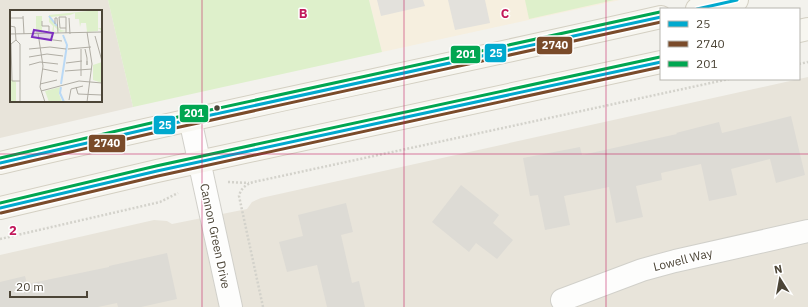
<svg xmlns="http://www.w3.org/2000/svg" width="808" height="307" font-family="'IBM Plex Sans',sans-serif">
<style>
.residential{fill:#e8e4da;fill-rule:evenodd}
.commercial{fill:#f6efdf}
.green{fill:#def0cb}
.parking{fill:#e3e1dc}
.building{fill:#dddbd5}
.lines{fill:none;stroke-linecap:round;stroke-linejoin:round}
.minor-casing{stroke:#d1d0ca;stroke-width:24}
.secondary-casing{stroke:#d4d0c3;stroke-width:24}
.path{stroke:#d3d2cb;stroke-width:2.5;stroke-dasharray:2 2;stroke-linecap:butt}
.minor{stroke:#fdfdfc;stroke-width:22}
.secondary{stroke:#f7f6f0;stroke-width:22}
.bus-1-casing{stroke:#fff;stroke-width:6}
.bus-2-casing{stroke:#fff;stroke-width:6}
.bus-3-casing{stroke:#fff;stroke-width:6}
.bus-1{stroke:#00a9ce;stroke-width:3}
.bus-2{stroke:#7a4b2a;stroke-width:3}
.bus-3{stroke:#00a651;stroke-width:3}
.grid{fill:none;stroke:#c2185b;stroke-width:1;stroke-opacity:0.55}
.bus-dot{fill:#4c4537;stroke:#fff;stroke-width:1.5}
.labels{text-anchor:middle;stroke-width:3;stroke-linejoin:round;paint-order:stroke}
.street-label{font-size:12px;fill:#4c4537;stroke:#fff}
.inset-river{fill:none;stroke:#bad9f5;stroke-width:2}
.inset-road{fill:none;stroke:#b0ada4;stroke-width:1}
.view{fill:#7b2cbf;fill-opacity:0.15;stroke:#7b2cbf;stroke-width:2}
.inset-edge{fill:none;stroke:#4c4537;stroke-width:2}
.grid-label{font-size:13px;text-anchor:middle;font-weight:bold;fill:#c2185b;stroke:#fff;stroke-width:3;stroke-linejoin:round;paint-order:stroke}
.line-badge{stroke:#fff;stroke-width:1.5}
.badge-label{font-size:11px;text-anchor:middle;font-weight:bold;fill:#fff}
</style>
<rect width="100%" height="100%" fill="#f3f2ed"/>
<g class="residential">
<path d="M 0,0 L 108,0 L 133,107 L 0,138 ZM 11,11 L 101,11 L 101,101 L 11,101 Z"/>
<polygon points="808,77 808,307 0,307 0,255 154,220 167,221 172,224 247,209 252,202 261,198"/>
</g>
<polygon class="commercial" points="369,0 620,0 382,52"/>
<g class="green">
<polygon points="108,0 369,0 382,52 133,107"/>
<polygon points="525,0 614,0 529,19"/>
</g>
<g class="parking">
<polygon points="377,0 423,0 425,6 381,16"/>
<polygon points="448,0 485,0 490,23 455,30"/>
</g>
<g class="building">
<polygon points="791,116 805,175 776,183 770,159 731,169 737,195 709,201 701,164 661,173 662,180 636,186 643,217 616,223 609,187 564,196 570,225 545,230 538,195 530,196 523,158 580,147 582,155 677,134 676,133 719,122 722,133"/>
<polygon points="461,185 499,215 493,223 513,240 497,259 476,243 469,252 432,222"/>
<polygon points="346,203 353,232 341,235 352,283 359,281 365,307 327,307 317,265 287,272 279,242 303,236 298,215"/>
<polygon points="167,253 177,299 141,307 118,307 117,303 98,307 0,307 0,282 25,276 27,284 109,267 109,266"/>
</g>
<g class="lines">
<defs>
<g id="minor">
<polyline points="190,119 231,307"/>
<polyline points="562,300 642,270 675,261 808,231"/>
</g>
<g id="secondary">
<polyline points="697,9 737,0"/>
<polyline points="799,31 808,29"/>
<path d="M 0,163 C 220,111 441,67 661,17"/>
<polyline points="0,208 157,171 661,62"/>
</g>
</defs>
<use href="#minor" class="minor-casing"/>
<use href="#secondary" class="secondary-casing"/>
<g class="path">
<polyline points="799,64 808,62"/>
<polyline points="228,182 249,183"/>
<polyline points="0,239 160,202 178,193"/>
<path d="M 263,307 L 239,196 C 242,184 252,182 263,180 L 729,79"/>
</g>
<use href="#minor" class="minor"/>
<use href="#secondary" class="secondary"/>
<defs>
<g id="bus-1">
<polyline points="697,9 737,0"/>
<polyline points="0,163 165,125 661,17"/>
<polyline points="0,208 157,171 661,62"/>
</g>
<g id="bus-2">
<polyline points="1,168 166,130 661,22"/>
<polyline points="1,213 158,176 661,67"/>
</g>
<g id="bus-3">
<polyline points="0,158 164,120 660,12"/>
<polyline points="0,203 156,166 660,57"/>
</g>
</defs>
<use href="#bus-1" class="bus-1-casing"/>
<use href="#bus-2" class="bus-2-casing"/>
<use href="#bus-3" class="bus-3-casing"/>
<use href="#bus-1" class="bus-1"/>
<use href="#bus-2" class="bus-2"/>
<use href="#bus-3" class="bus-3"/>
</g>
<path class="grid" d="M 202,0 L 202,307M 404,0 L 404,307M 606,0 L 606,307M 0,154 L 808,154"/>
<circle class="bus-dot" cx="217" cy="108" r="3.5"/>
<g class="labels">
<g class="street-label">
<text transform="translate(215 236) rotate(78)" y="4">Cannon Green Drive</text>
<text transform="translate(683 260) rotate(-14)" y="4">Lowell Way</text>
</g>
</g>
<g transform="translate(10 10)">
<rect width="92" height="92" fill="#f3f2ed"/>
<path d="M 88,0 L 88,18 L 92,18 L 92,21 L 88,18 L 88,21 L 77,22 L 76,13 L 71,13 L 70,17 L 69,9 L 65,9 L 65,12 L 65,3 L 60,5 L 62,22 L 60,5 L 41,7 L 44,14 L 47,16 L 51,20 L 56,21 L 50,22 L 44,16 L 44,21 L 47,21 L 42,22 L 43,16 L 39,12 L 39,5 ZM 26,6 L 32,6 L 32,23 L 26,23 ZM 92,52 L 92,73 L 83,70 L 83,55 ZM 1,69 L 6,72 L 6,92 L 0,92 ZM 50,77 L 49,84 L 52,92 L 39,92 L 35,81 Z" fill="#def0cb"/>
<path class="inset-river" d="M 39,6 L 47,16M 51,74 L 57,35 L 53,25M 51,77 L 50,83 L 54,92"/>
<path class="inset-road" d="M 13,6 L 14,24M 0,8 L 13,8M 59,8 L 60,24M 32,11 L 32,16 L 39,16 L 39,21M 45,14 L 45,8 L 47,8 L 48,23M 0,16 L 5,17 L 6,30M 56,18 L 50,18 L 49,7 L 56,7 L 56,23M 77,22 L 82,54 L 77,92M 28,23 L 33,56 L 30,77 L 35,92M 0,24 L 92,22M 85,26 L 92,51M 35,29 L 52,31M 6,30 L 10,34 L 10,92M 6,30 L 1,34 L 2,71 L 10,71M 19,39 L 40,37 L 56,39M 58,39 L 81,37M 71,39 L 71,66M 75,39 L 77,48 L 77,55 L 77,51M 19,47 L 37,44 L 53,46M 56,53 L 72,51M 19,55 L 30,52 L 48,54M 33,59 L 48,62M 55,61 L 82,59M 30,74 L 47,70M 66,77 L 68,84 L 92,85M 31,81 L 69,71 L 92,73M 59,90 L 61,79 L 73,76"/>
<path class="view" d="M 24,20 L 43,23 L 41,30 L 22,27 Z"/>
<rect width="92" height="92" class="inset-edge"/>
</g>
<g class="grid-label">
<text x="303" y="18">B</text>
<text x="505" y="18">C</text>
<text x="13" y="235">2</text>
</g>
<g class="line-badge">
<rect x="536" y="36" width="37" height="19" rx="4" fill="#7a4b2a"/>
<rect x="484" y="43" width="23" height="20" rx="4" fill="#00a9ce"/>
<rect x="450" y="45" width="31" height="19" rx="4" fill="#00a651"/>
<rect x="179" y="104" width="30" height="19" rx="4" fill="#00a651"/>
<rect x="153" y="115" width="23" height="20" rx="4" fill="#00a9ce"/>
<rect x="88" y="134" width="38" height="19" rx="4" fill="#7a4b2a"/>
</g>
<g class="badge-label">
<text x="555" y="49">2740</text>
<text x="496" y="57">25</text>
<text x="466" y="58">201</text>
<text x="194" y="117">201</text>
<text x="165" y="129">25</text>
<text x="107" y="147">2740</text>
</g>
<rect x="660" y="8" width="140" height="72" fill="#ffffff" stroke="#b7b5af"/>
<rect x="668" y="21" width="20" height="6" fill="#00a9ce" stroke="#b7b5af"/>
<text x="696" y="28" font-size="12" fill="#4c4537">25</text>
<rect x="668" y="41" width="20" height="6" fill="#7a4b2a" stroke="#b7b5af"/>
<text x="696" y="48" font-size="12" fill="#4c4537">2740</text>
<rect x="668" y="61" width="20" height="6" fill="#00a651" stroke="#b7b5af"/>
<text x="696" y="68" font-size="12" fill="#4c4537">201</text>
<g transform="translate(780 279) rotate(349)" stroke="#ffffff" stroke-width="3" paint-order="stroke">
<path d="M0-3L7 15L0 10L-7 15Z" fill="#4c4537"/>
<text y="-6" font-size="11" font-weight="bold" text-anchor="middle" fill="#4c4537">N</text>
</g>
<path d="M10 291v6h77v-6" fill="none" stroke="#4c4537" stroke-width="2"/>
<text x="16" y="291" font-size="12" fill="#4c4537" stroke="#ffffff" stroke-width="3" paint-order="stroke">20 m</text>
</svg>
